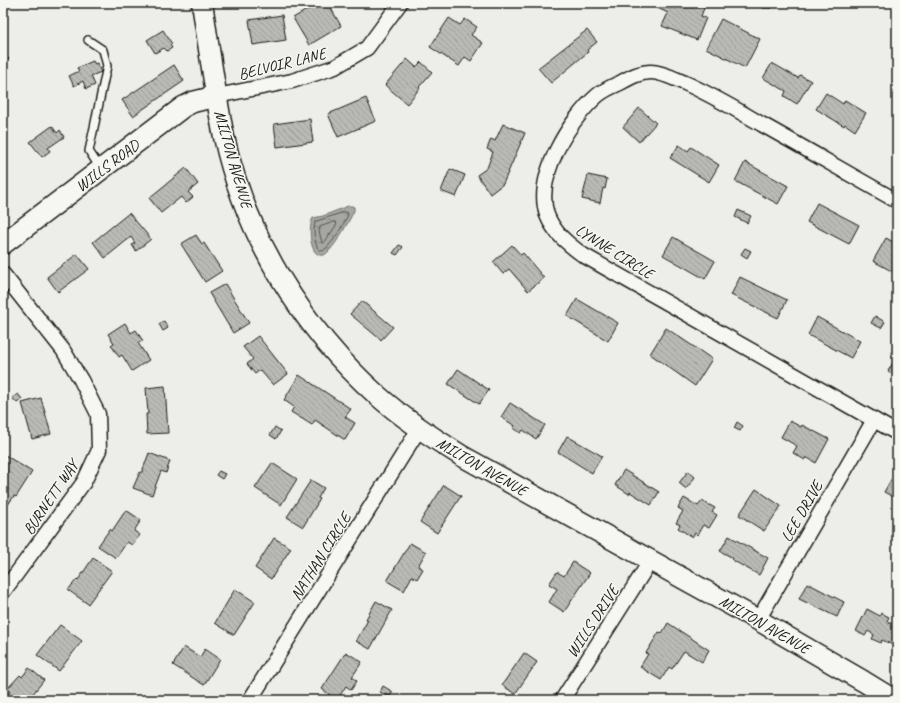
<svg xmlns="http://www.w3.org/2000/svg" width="900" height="703" font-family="Caveat,sans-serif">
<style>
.water{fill:url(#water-ripples);stroke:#6f6f6d}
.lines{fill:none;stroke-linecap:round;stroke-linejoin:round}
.shore{stroke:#535352;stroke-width:1}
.building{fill:url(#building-back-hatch);stroke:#1c1c1c}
.lane-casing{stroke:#1c1c1c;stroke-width:10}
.street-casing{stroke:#1c1c1c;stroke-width:17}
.secondary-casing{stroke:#1c1c1c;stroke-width:23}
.lane{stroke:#f6f6f2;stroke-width:7}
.street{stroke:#f6f6f2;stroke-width:14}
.secondary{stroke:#f6f6f2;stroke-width:20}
.labels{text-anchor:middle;stroke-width:3;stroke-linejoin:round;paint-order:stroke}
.street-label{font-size:16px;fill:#1c1c1c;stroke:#f6f6f2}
</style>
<defs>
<pattern id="water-ripples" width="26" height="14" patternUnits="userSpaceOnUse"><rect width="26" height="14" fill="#a6a6a3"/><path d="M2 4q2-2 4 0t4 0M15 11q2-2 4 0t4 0" fill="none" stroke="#868684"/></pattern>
<pattern id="building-back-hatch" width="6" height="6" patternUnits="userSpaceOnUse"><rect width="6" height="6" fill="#b9b9b6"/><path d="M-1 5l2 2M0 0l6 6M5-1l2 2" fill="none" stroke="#9e9e9c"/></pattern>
</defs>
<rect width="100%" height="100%" fill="#edede9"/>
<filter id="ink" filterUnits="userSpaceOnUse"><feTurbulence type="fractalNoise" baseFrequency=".025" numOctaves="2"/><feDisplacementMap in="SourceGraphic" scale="8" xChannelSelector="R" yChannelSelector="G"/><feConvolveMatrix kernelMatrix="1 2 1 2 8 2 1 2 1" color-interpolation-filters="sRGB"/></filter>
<g filter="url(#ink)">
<path class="water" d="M 348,206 L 352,206 L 354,207 L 354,211 C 349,221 333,251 324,255 C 309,259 308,226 313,218 L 323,216 Z"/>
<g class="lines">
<g class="shore">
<path d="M 345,212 L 347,213 L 348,215 C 342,227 334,242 323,251 L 319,250 C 314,243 313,231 315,222 Z"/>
<polygon points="335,222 337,224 324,243 322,243 319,231 320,227"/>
</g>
</g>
<g class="building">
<polygon points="319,3 328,3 341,26 309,45 293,18"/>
<polygon points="657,3 706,3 701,16 706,18 697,40 662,26 668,13 655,7"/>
<polygon points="762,3 770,3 771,8 763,8"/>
<polygon points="282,15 286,40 253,45 249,20"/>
<polygon points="449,18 460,25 465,19 477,27 471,35 483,43 471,61 465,57 459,66 430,47"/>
<polygon points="721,19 760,39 745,68 706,48"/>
<polygon points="163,30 172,44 170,45 172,48 167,51 164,48 155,53 147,40"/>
<polygon points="587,30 597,42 587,50 588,52 551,83 538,68"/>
<polygon points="3,53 9,59 3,64"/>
<polygon points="407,59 416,67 421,62 432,72 419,87 420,88 407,104 385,85"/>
<polygon points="93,61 95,64 97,63 101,72 91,76 95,85 86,89 83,81 74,86 69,76 79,71 77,68"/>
<polygon points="772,63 798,78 800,75 811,81 797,104 784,96 786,91 763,78"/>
<polygon points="174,65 184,81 133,116 122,100"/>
<polygon points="826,93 843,104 845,100 866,113 855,131 845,124 844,126 816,109"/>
<polygon points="366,98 376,121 338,137 328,114"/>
<polygon points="639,108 656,123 639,142 623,127"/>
<polygon points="310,119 313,142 277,147 274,124"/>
<polygon points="503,124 525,133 503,184 490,194 477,175 487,168 493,152 487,149 491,139 495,141"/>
<polygon points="52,126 57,133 60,130 64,137 48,148 50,151 42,157 30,142"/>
<polygon points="897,142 897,153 893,150"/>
<polygon points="679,145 688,151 691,147 719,165 709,182 670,158"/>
<polygon points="745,162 788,186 778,204 735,181"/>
<polygon points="186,168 198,184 188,192 193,197 186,203 181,197 161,213 149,198"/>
<polygon points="450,169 465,175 456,197 441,191"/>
<polygon points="588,175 607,179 605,189 603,188 600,203 582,199"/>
<polygon points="817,203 859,225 849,244 807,222"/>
<polygon points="738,210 751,216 747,223 735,217"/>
<polygon points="129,213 151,239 136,251 132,245 135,243 131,237 105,258 93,242"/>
<polygon points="196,235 202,244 204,243 222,271 205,282 181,244"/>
<polygon points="673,237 715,261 705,279 663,255"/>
<polygon points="886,238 897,244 897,274 873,261"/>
<polygon points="399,245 403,247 397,255 393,253"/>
<polygon points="512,245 521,255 523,253 544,278 528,291 509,269 503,274 493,262"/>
<polygon points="745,248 751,251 747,258 741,254"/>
<polygon points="77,254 89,269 58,292 47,277"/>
<polygon points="740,277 787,300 778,318 731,295"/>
<polygon points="225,284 249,323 233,333 209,293"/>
<polygon points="577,299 618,323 608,341 567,316"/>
<polygon points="362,301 393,327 381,340 350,314"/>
<polygon points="875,316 885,322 881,328 871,323"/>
<polygon points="817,317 860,341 851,358 808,335"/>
<polygon points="164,321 168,328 163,331 159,324"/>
<polygon points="125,323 131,333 136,330 143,341 138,343 149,360 132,371 122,355 119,357 111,345 114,343 108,334"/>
<polygon points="666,328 712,359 695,386 650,354"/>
<polygon points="258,336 288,374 273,385 260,370 255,374 247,364 253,359 243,347"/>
<polygon points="897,356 897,377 888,371"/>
<polygon points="458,369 489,390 479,404 448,384"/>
<polygon points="299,375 351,409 345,417 355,423 345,440 315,420 312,425 291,412 294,407 284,400"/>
<polygon points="165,386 168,433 147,434 146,414 148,414 146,388"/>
<polygon points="18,394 22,399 17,403 12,398"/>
<polygon points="41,398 51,434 32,439 22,403"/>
<polygon points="510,403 545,425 536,439 523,430 521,433 513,428 515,426 501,417"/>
<polygon points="790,421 801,427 802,425 829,439 816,463 806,457 805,460 793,453 797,446 781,437"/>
<polygon points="737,422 743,426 740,431 734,428"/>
<polygon points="275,427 281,431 276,439 270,435"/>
<polygon points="567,436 602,456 592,473 558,452"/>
<polygon points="149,453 170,461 166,473 161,471 152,495 133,488 140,472 142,472"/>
<polygon points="5,455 32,472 16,497 14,496 7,506 3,503 3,478 7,472 3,469 3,459"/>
<polygon points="272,463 297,479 281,505 255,488"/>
<polygon points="624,470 659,492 651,505 630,492 629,494 615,485"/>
<polygon points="219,471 225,474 222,479 216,475"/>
<polygon points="688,471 695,477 686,489 679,483"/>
<polygon points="895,473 897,474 897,499 884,492"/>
<polygon points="311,480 324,488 318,498 320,499 303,527 287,517"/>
<polygon points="444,485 461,496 437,533 420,522"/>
<polygon points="756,489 781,506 764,531 739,515"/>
<polygon points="684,498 698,506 702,501 715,508 712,512 717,515 709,528 703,525 697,535 695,533 692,537 678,528 680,525 676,523 683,511 678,508"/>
<polygon points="126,510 141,520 134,531 140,535 132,545 127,542 116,558 98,546 110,529 112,531"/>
<polygon points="729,536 768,558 759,575 732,560 733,558 720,551"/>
<polygon points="274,538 291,548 271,579 255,568"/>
<polygon points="410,543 426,552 418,566 423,569 417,579 412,576 404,591 387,581"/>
<polygon points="93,558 112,571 88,604 68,590 77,579 78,580"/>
<polygon points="573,562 590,573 564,612 549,602 557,589 549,584 557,572 564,576"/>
<polygon points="807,583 844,602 837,617 799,599"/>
<polygon points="235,589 255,602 234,635 215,623"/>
<polygon points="376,601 392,610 370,649 356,641 368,620 366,619"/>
<polygon points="867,609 880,616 881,613 889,617 887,621 897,626 897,651 893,649 895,646 882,640 881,643 872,639 874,635 868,631 865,636 856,631"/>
<polygon points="668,623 709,650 702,662 684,651 672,669 669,667 661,680 640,667 648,654 646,653 659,632 662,633"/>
<polygon points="60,625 82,641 59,671 37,655"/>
<polygon points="184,647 200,657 205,649 220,659 204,685 173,665"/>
<polygon points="346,652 362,662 352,677 357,681 351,690 346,686 337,700 322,689"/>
<polygon points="524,653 537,662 515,694 502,685"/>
<polygon points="29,668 44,680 28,700 3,700 10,692 7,689 20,675 22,677"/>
<polygon points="383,686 393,692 389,697 380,692"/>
<polygon points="700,697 701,700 690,700"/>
</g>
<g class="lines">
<defs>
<polyline id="lane" points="88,40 103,50 107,66 89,151 100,168"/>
<g id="street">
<polyline points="217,96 292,81 335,67 367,48 400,3"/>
<path d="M 897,201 C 852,176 808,150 763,125 C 737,110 712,95 685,83 C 675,79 662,72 651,72 C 639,72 629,78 620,83 C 613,86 604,90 598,95 C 570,119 534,176 547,215 C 554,233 568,244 583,255 L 897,433"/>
<polyline points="3,274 63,350 81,380 98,414 99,450 84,482 3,592"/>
<polyline points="758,620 874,420"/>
<polyline points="250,700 419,429"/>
<polyline points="562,700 651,560"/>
</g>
<g id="secondary">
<path d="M 202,3 C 209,48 215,93 224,137 C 246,237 303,329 378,396 C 404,419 433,438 462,456 L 758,620 L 863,681 L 894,700"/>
<polyline points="3,244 183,107 193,102 217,96"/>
</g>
</defs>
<use href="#lane" class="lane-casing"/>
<use href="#street" class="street-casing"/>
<use href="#secondary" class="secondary-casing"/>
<use href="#lane" class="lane"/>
<use href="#street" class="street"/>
<use href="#secondary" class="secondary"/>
</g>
</g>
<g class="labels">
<g class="street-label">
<text transform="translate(282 63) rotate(-14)" y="6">BELVOIR LANE</text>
<text transform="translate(234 159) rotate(74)" y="6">MILTON AVENUE</text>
<text transform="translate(107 165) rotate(-37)" y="6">WILLS ROAD</text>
<text transform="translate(615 251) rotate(32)" y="6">LYNNE CIRCLE</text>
<text transform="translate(482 466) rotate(30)" y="6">MILTON AVENUE</text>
<text transform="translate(50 497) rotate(-56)" y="6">BURNETT WAY</text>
<text transform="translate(801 511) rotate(-60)" y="6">LEE DRIVE</text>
<text transform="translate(320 556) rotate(-58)" y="6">NATHAN CIRCLE</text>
<text transform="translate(592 621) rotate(-57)" y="6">WILLS DRIVE</text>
<text transform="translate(765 624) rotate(30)" y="6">MILTON AVENUE</text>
</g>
</g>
<rect width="900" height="703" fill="none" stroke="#f6f6f2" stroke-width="16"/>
<rect x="8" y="8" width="884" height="687" fill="none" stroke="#1c1c1c" stroke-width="1.5" filter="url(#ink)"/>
</svg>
